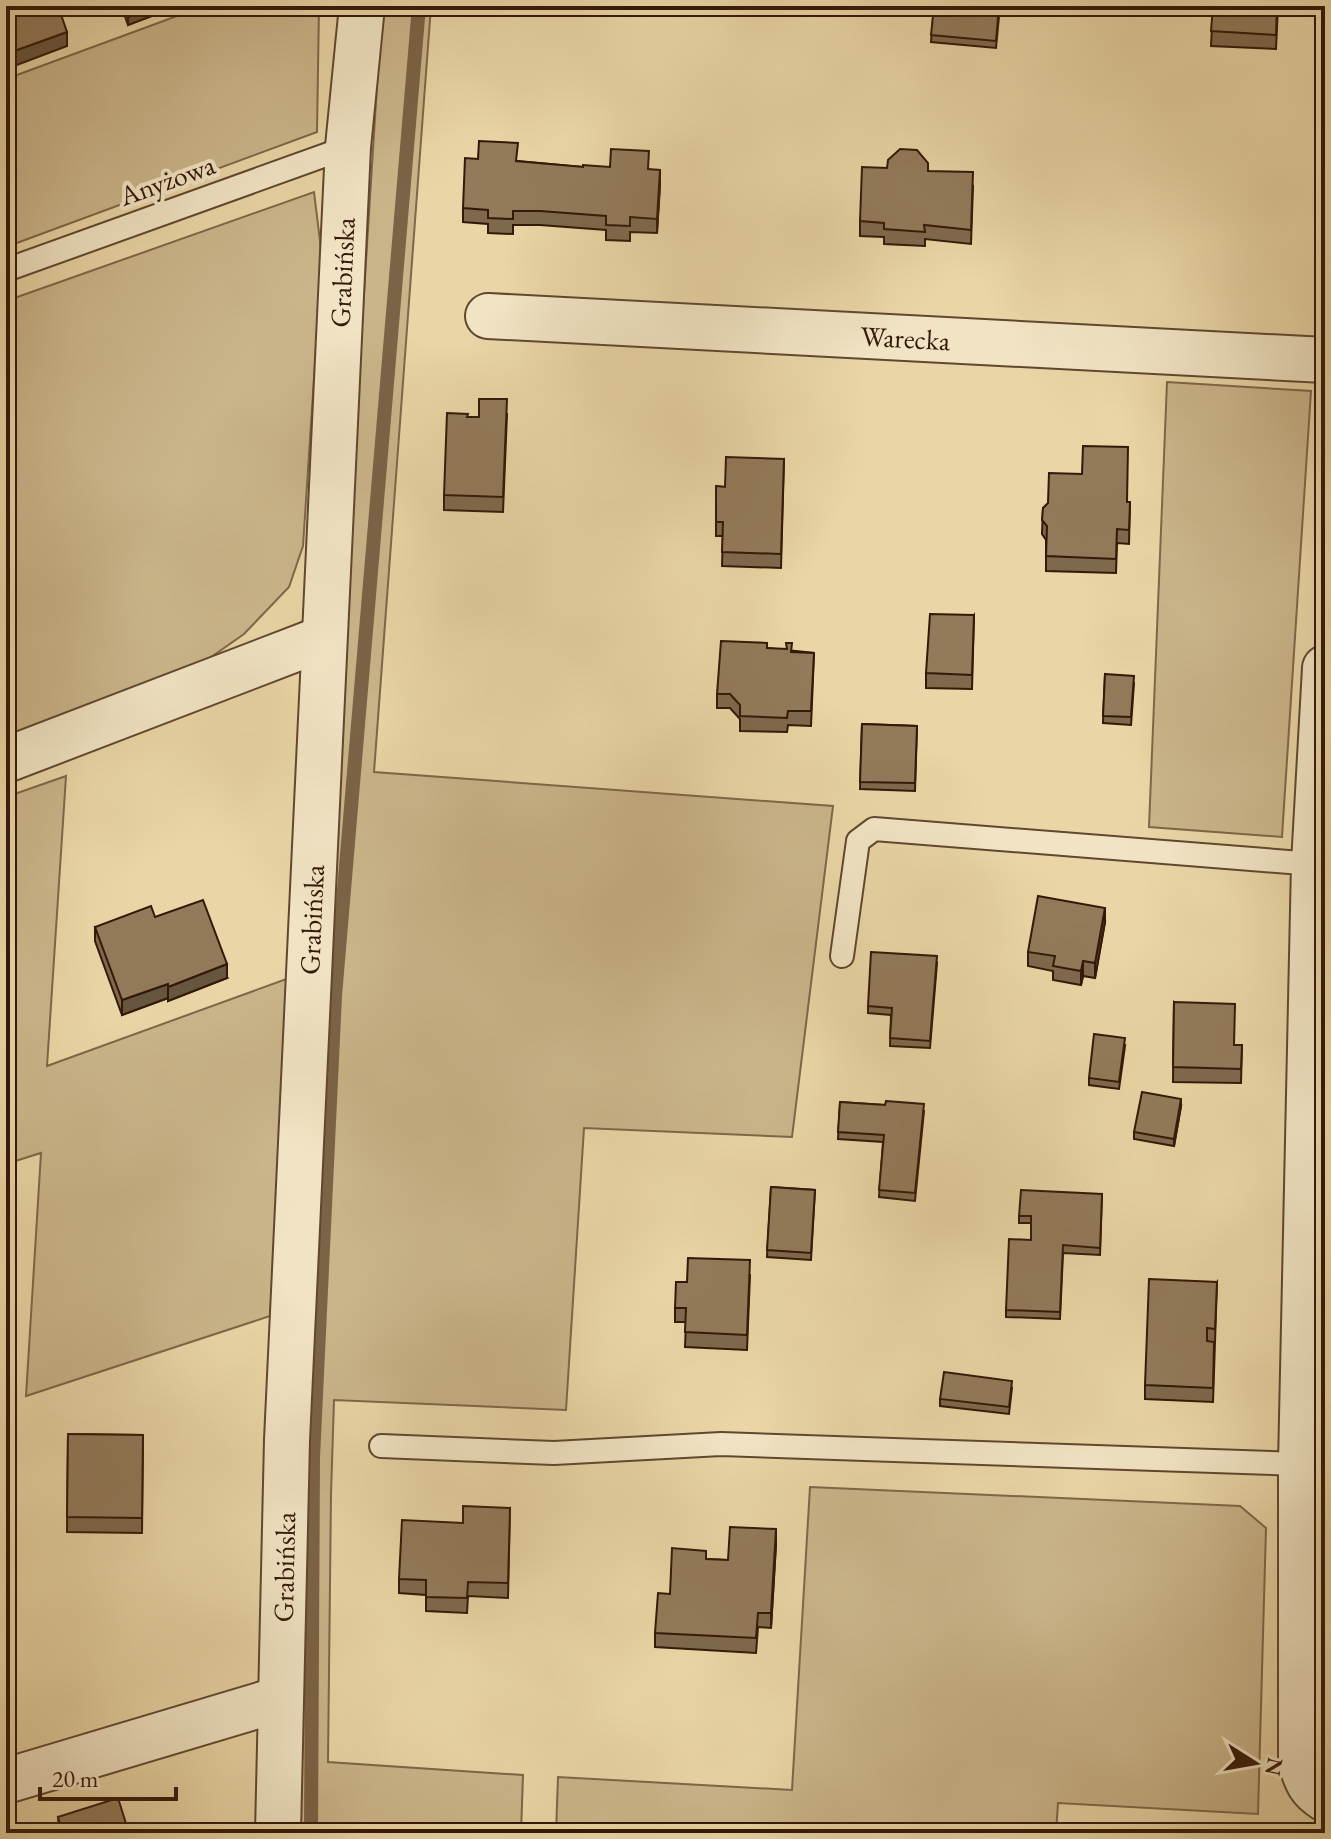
<svg xmlns="http://www.w3.org/2000/svg" width="1331" height="1839" font-family="'EB Garamond',serif">
<style>
.green{fill:#cab58a;stroke:#7f6649;stroke-width:2}
.lines{fill:none;stroke-linecap:round;stroke-linejoin:round}
.stream{stroke:#7b6346;stroke-width:14}
.service-casing{stroke:#61472f;stroke-width:26}
.minor-casing{stroke:#61472f;stroke-width:48}
.service{stroke:#f1e4c4;stroke-width:22}
.minor{stroke:#f1e4c4;stroke-width:44}
.wall{fill:#7e694d;stroke:#341808;stroke-width:2}
.shaded-wall{fill:#66553f;stroke:#341808;stroke-width:2}
.building{fill:#927a5a;stroke:#341808;stroke-width:2}
.labels{text-anchor:middle;stroke-width:8;stroke-linejoin:round;paint-order:stroke}
.street-label{font-size:28px;fill:#341808;stroke:#f1e4c4}
</style>
<rect width="100%" height="100%" fill="#e9d5a5"/>
<filter id="stains"><feTurbulence type="fractalNoise" baseFrequency=".0025" numOctaves="4"/><feColorMatrix values="0 0 0 0 .2 0 0 0 0 .09 0 0 0 0 .02 0 0 0 .5 -.17"/></filter>
<radialGradient id="worn" r=".72"><stop offset=".6" stop-color="#630" stop-opacity="0"/><stop offset="1" stop-color="#630" stop-opacity=".3"/></radialGradient>
<g class="green">
<polygon points="204,6 319,6 317,132 6,247 6,79"/>
<polygon points="382,6 431,6 374,772 833,806 792,1137 584,1128 566,1410 334,1400 331,1494 328,1762 523,1775 521,1833 289,1833 335,755"/>
<polygon points="314,192 322,257 303,546 289,587 244,634 184,676 6,741 6,301"/>
<polygon points="1167,382 1311,391 1282,837 1149,827"/>
<polygon points="66,776 47,1066 292,977 270,1316 26,1396 41,1153 6,1164 6,797"/>
<polygon points="810,1487 1240,1506 1266,1528 1258,1814 1058,1803 1056,1833 556,1833 558,1777 792,1790"/>
</g>
<g class="lines">
<polyline class="stream" points="311,1833 313,1458 335,996 419,6"/>
<defs>
<g id="service">
<polyline points="6,270 348,147"/>
<polyline points="842,956 858,841 874,829 1314,864"/>
<polyline points="381,1446 554,1453 721,1444 1301,1464"/>
</g>
<g id="minor">
<path id="s1" d="M 488,316 L 1325,360"/>
<path d="M 1325,668 L 1314,864 L 1301,1464 L 1301,1764 C 1307,1781 1309,1789 1325,1799"/>
<polyline points="6,760 324,638"/>
<polyline points="6,1781 280,1699"/>
<path id="s2" d="M 278,1833 L 287,1440 L 348,147 L 362,6"/>
</g>
</defs>
<use href="#service" class="service-casing"/>
<use href="#minor" class="minor-casing"/>
<use href="#service" class="service"/>
<use href="#minor" class="minor"/>
</g>
<g class="wall">
<polygon points="121,6 178,6 128,25"/>
<polygon points="934,6 1000,6 996,48 931,42"/>
<polygon points="1213,6 1278,6 1276,49 1211,46"/>
<polygon points="517,161 583,167 649,169 660,184 657,233 630,232 630,241 606,240 606,230 540,225 513,225 513,234 488,233 488,224 463,222 463,208"/>
<polygon points="928,171 973,186 971,244 925,239 925,246 884,244 884,237 860,236 860,221"/>
<polygon points="507,414 503,512 444,510 444,495 468,417 479,417"/>
<polygon points="784,459 781,568 722,566 723,536 716,536 716,486 725,487"/>
<polygon points="1130,502 1129,544 1117,543 1116,573 1046,571 1046,540 1042,534 1043,508"/>
<polygon points="974,615 972,689 926,688 926,673"/>
<polygon points="767,648 814,653 811,726 788,725 787,732 740,731 740,719 730,708 717,708 717,694"/>
<polygon points="1105,674 1134,683 1131,725 1103,723"/>
<polygon points="862,724 917,726 915,791 860,789"/>
<polygon points="1105,922 1095,978 1083,976 1081,985 1053,980 1053,971 1028,966 1028,952"/>
<polygon points="95,927 227,978 168,1001 168,998 122,1015 95,941"/>
<polygon points="937,963 930,1048 890,1046 891,1015 868,1013 868,1006"/>
<polygon points="1174,1002 1235,1045 1242,1045 1241,1083 1173,1082"/>
<polygon points="1125,1046 1119,1089 1089,1085 1089,1078"/>
<polygon points="840,1102 885,1105 924,1111 915,1201 879,1197 883,1142 838,1139"/>
<polygon points="1181,1106 1174,1146 1134,1139 1134,1132"/>
<polygon points="771,1187 815,1190 811,1260 767,1257"/>
<polygon points="1102,1194 1100,1255 1063,1253 1060,1319 1006,1317 1006,1310 1031,1240 1031,1223 1019,1223 1019,1216"/>
<polygon points="750,1275 747,1350 685,1347 686,1322 675,1322 675,1308 687,1282"/>
<polygon points="1217,1282 1213,1402 1145,1399 1145,1385"/>
<polygon points="1012,1388 1009,1414 940,1406 940,1399"/>
<polygon points="68,1434 143,1435 142,1533 67,1532"/>
<polygon points="510,1508 508,1598 468,1596 467,1613 426,1611 426,1595 399,1593 399,1579 463,1523"/>
<polygon points="776,1544 771,1628 758,1627 756,1653 655,1647 655,1633 670,1594 706,1559 728,1560"/>
<polygon points="58,1817 129,1833 59,1833"/>
</g>
<g class="shaded-wall">
<polygon points="158,6 178,6 128,25 128,17"/>
<polygon points="67,32 67,46 6,69 6,54"/>
<polygon points="660,170 660,184 657,233 657,219"/>
<polygon points="1105,908 1105,922 1095,978 1095,963"/>
<polygon points="1083,961 1083,976 1081,985 1081,971"/>
<polygon points="227,964 227,978 168,1001 168,987"/>
<polygon points="168,984 168,998 122,1015 122,1000"/>
<polygon points="1181,1099 1181,1106 1174,1146 1174,1139"/>
<polygon points="776,1529 776,1544 771,1628 771,1613"/>
</g>
<g class="building">
<polygon points="6,6 58,6 67,32 6,54"/>
<polygon points="124,6 158,6 128,17"/>
<polygon points="934,6 999,6 996,41 931,35"/>
<polygon points="1213,6 1277,6 1276,35 1211,31"/>
<polygon points="479,141 518,143 516,161 583,167 583,165 610,167 611,149 649,151 648,169 660,170 657,219 630,217 630,226 606,225 606,216 540,211 513,211 513,219 488,218 488,210 463,208 465,158 478,159"/>
<polygon points="900,149 917,150 928,163 928,171 973,172 971,230 924,225 925,232 884,229 884,223 860,221 862,167 887,168 888,160"/>
<polygon points="479,399 507,399 503,497 444,495 447,413 468,414 467,417 479,417"/>
<polygon points="1083,446 1128,447 1127,502 1130,502 1129,530 1117,529 1116,559 1046,556 1047,526 1042,520 1043,508 1048,503 1049,473 1082,474"/>
<polygon points="726,457 784,459 781,554 722,552 723,522 716,522 716,486 725,487"/>
<polygon points="930,614 974,615 972,675 926,673"/>
<polygon points="721,641 767,643 767,648 787,649 786,643 792,643 791,652 814,653 811,711 788,711 787,718 740,716 740,705 730,694 717,694"/>
<polygon points="1105,674 1134,676 1131,717 1103,716"/>
<polygon points="862,724 917,726 915,783 860,782"/>
<polygon points="1038,896 1105,908 1095,963 1083,961 1081,971 1064,968 1053,966 1055,956 1028,952"/>
<polygon points="203,900 227,964 168,987 168,984 122,1000 95,927 151,906 155,917"/>
<polygon points="871,952 937,956 930,1041 890,1038 892,1008 868,1006"/>
<polygon points="1174,1002 1235,1004 1234,1045 1242,1045 1241,1069 1173,1067"/>
<polygon points="1094,1034 1125,1038 1119,1082 1089,1078"/>
<polygon points="1142,1092 1181,1099 1174,1139 1134,1132"/>
<polygon points="886,1101 924,1104 915,1193 879,1190 884,1135 838,1132 840,1102 885,1105"/>
<polygon points="771,1187 815,1190 811,1253 767,1250"/>
<polygon points="1021,1190 1102,1194 1100,1248 1063,1245 1060,1312 1006,1310 1009,1239 1031,1240 1031,1216 1019,1216"/>
<polygon points="688,1258 750,1260 747,1335 685,1332 686,1308 675,1308 676,1282 687,1282"/>
<polygon points="1149,1279 1217,1282 1215,1329 1207,1328 1207,1341 1214,1342 1213,1388 1145,1385"/>
<polygon points="944,1372 1012,1381 1009,1407 940,1399"/>
<polygon points="68,1434 143,1435 142,1518 67,1517"/>
<polygon points="463,1506 510,1508 508,1583 468,1582 467,1598 426,1597 426,1580 399,1579 402,1520 463,1523"/>
<polygon points="730,1527 776,1529 771,1613 758,1613 756,1638 655,1633 658,1593 670,1594 672,1548 706,1551 706,1559 728,1560"/>
<polygon points="118,1798 129,1833 63,1833 58,1817"/>
</g>
<g class="labels">
<g class="street-label">
<text transform="translate(167 180) rotate(-20)" y="10">Anyżowa</text>
<text dy="10" stroke="none"><textPath href="#s2" startOffset="1562">Grabińska</textPath></text>
<text dy="10" stroke="none"><textPath href="#s1" startOffset="418">Warecka</textPath></text>
<text dy="10" stroke="none"><textPath href="#s2" startOffset="914">Grabińska</textPath></text>
<text dy="10" stroke="none"><textPath href="#s2" startOffset="266">Grabińska</textPath></text>
</g>
</g>
<rect width="1331" height="1839" fill="none" stroke="#e9d5a5" stroke-width="32"/>
<rect x="8" y="8" width="1315" height="1823" fill="none" stroke="#341808" stroke-width="4"/>
<rect x="16" y="16" width="1299" height="1807" fill="none" stroke="#341808" stroke-width="2"/>
<g transform="translate(1255 1763) rotate(101)" stroke="#f1e4c4" stroke-width="6" paint-order="stroke">
<path d="M0-6L14 30L0 20L-14 30Z" fill="#341808"/>
<text y="-12" font-size="22" font-weight="bold" text-anchor="middle" fill="#341808">N</text>
</g>
<path d="M40 1787v12h136v-12" fill="none" stroke="#341808" stroke-width="4"/>
<text x="52" y="1787" font-size="24" fill="#341808" stroke="#f1e4c4" stroke-width="6" paint-order="stroke">20 m</text>
<rect width="100%" height="100%" filter="url(#stains)"/>
<rect width="100%" height="100%" fill="url(#worn)"/>
</svg>
